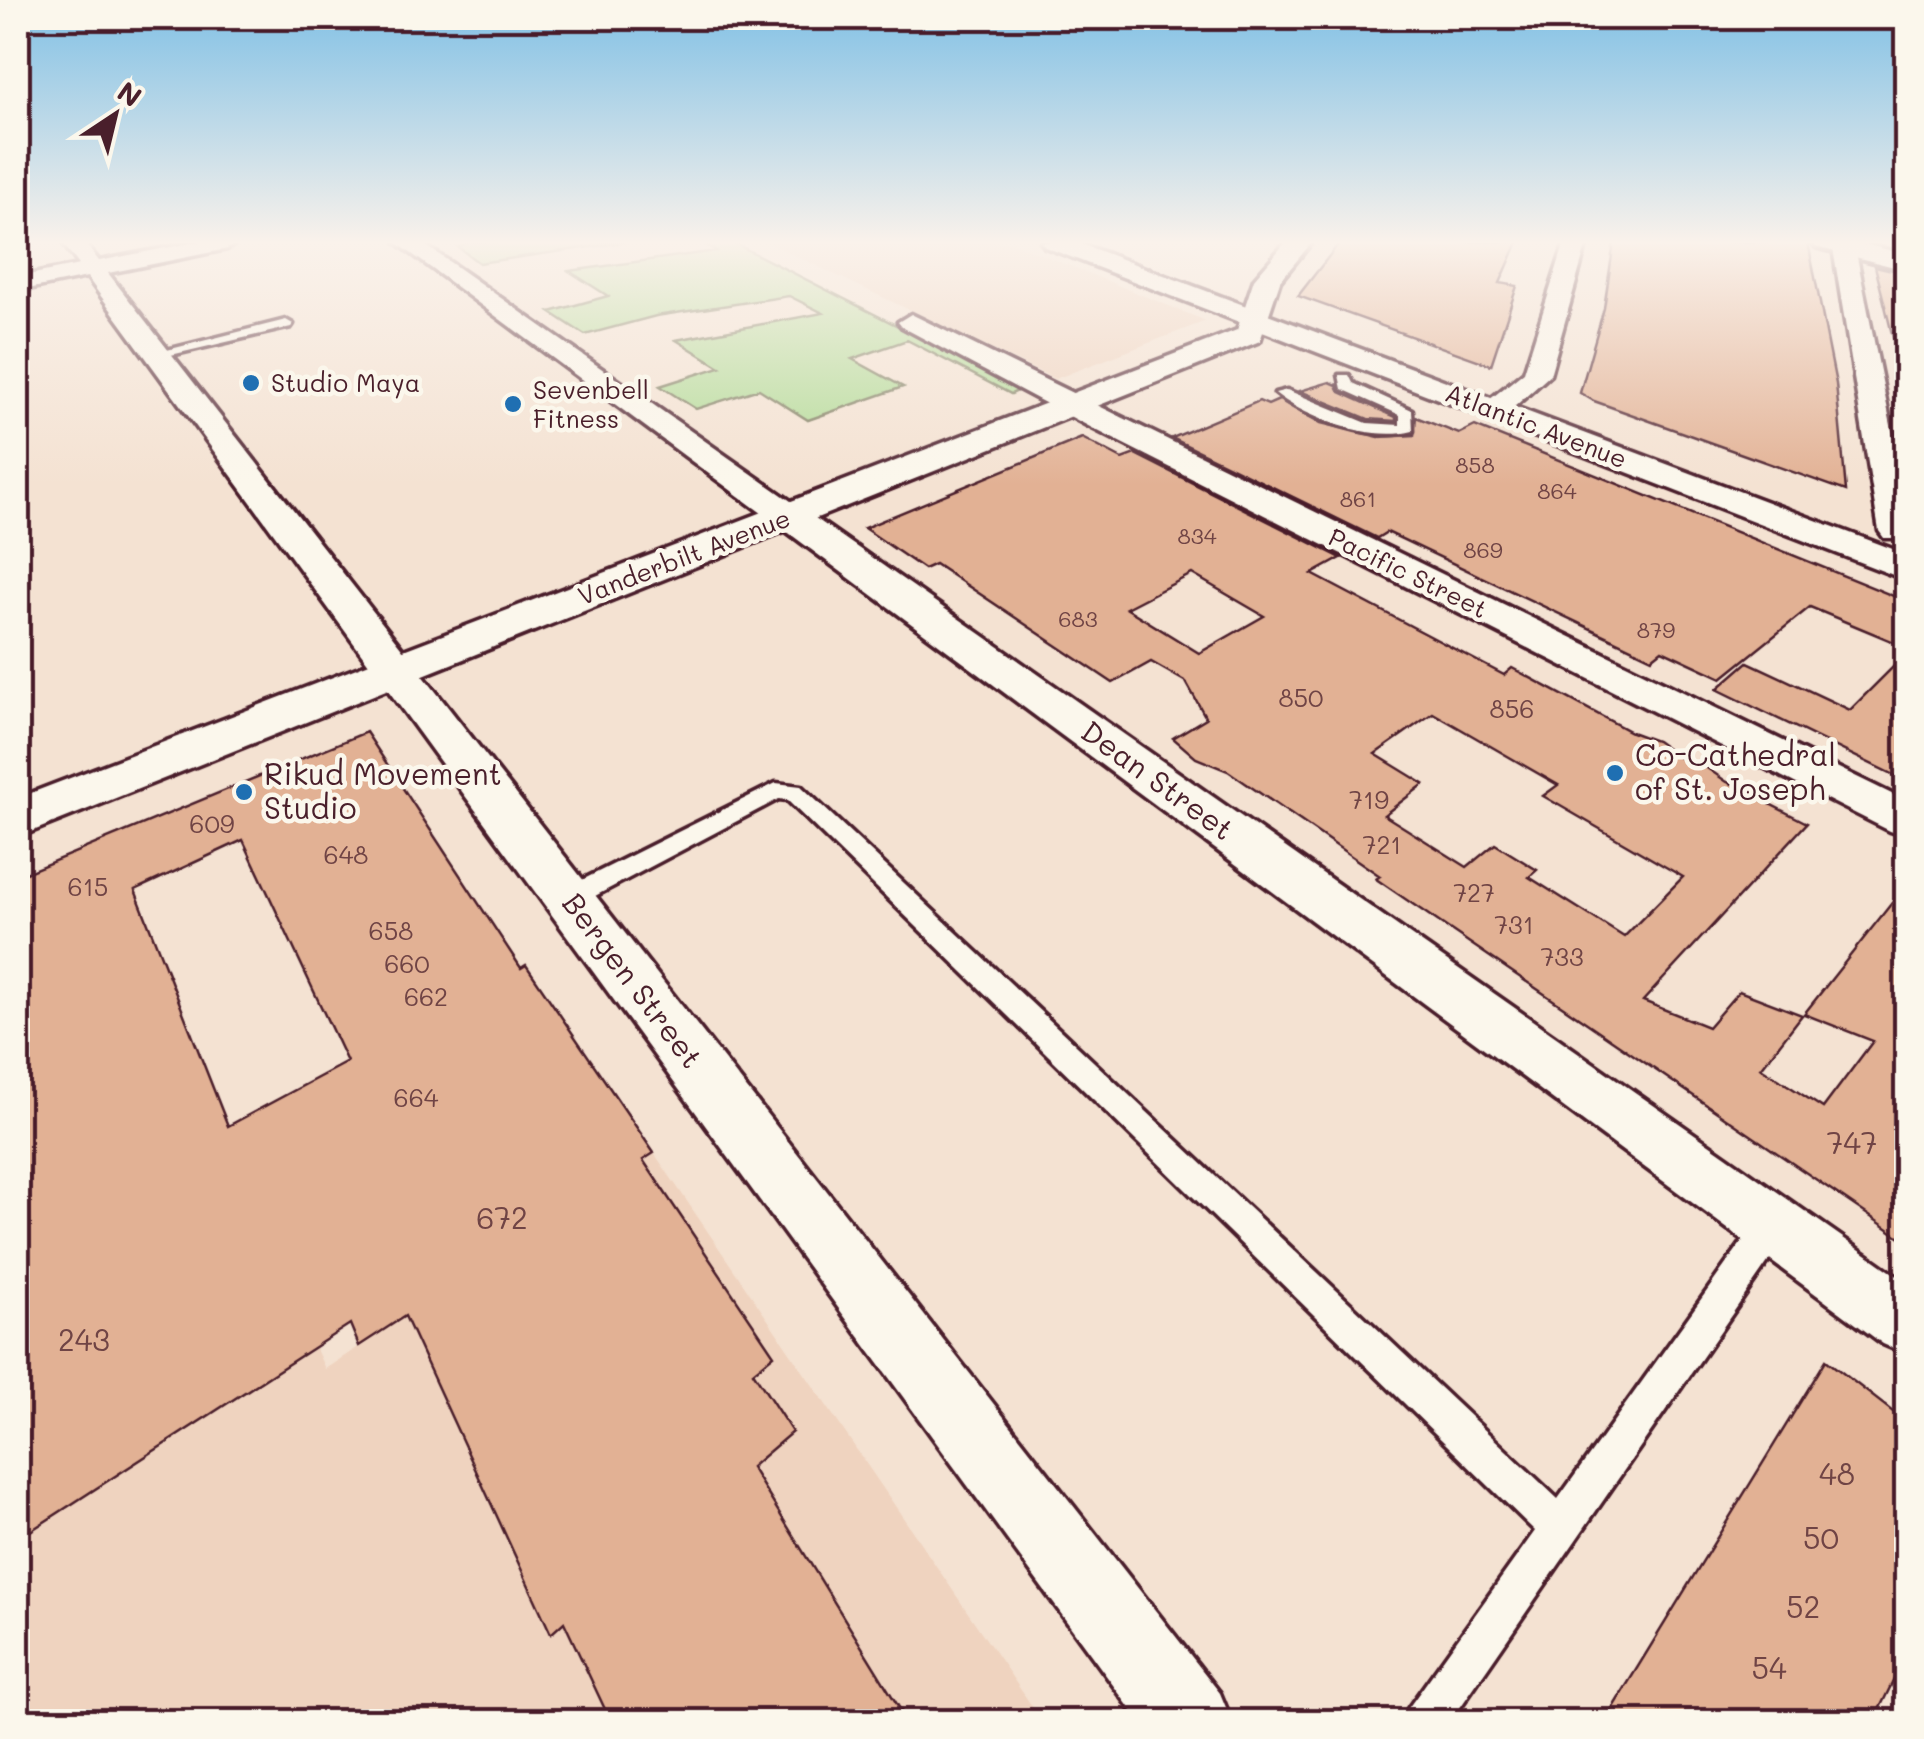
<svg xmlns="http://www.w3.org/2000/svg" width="1924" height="1739" font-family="Mali,sans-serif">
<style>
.built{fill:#efd3bf}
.green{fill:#b2db97;stroke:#7e7d61;stroke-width:2.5}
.building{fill:#e2b194;stroke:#4a1f2b;stroke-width:2.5;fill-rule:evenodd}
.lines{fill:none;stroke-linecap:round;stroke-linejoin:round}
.lane-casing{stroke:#4a1f2b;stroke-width:7}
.street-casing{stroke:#4a1f2b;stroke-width:7}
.secondary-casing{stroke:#4a1f2b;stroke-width:7}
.primary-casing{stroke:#4a1f2b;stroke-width:7}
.lane{fill:#fbf7ec;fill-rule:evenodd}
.street{fill:#fbf7ec;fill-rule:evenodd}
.secondary{fill:#fbf7ec;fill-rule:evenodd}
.primary{fill:#fbf7ec;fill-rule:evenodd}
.poi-dot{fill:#1f6fb2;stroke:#fbf7ec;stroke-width:4}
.labels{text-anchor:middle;stroke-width:9;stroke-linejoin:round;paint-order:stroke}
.far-number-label{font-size:22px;fill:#704445}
.far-poi-label{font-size:25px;fill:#4a1f2b;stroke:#fbf7ec;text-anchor:start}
.far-street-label{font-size:25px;fill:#4a1f2b;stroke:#fbf7ec}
.number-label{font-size:25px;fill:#704445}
.poi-label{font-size:30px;fill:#4a1f2b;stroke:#fbf7ec;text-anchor:start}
.street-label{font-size:30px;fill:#4a1f2b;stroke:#fbf7ec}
.near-number-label{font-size:30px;fill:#704445}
</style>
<rect width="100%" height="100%" fill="#f4e2d2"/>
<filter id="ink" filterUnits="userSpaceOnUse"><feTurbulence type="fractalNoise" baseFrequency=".01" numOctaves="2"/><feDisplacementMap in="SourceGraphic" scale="20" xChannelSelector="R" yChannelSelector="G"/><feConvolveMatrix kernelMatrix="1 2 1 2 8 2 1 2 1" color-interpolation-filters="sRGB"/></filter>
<g filter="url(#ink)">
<g class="built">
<polygon points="766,242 1011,242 1206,321 1055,379"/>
<polygon points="654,1153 1042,1721 18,1722 18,1539 315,1347 325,1369"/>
</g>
<g class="green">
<polygon points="470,242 625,242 479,263 458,247"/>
<polygon points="701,242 732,242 1022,389 1011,394 907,340 852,359 903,387 808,420 759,389 696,409 660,386 720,367 676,340 823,313 789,296 656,316 585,335 550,312 608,296 569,271 716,251"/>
</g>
<g class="building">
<polygon points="1340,242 1518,242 1500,283 1517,286 1491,365 1298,296"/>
<polygon points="1614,242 1808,242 1836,384 1846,491 1594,401 1580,393 1604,308"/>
<polygon points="1875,266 1906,273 1906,341 1894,342"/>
<polygon points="1330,382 1337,385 1340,392 1396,417 1396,421 1368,419 1300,391"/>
<polygon points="1279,400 1321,423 1379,437 1414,435 1416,417 1459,434 1475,426 1906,601 1906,647 1810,607 1722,678 1662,650 1652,658 1387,532 1377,538 1172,438 1259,401 1268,405"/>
<path d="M 1082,438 L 1122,459 L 1135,454 L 1341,558 L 1312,574 L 1504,675 L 1512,668 L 1631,732 L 1656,741 L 1678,757 L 1704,766 L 1727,782 L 1754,792 L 1758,798 L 1807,823 L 1643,1001 L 1708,1027 L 1739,991 L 1802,1015 L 1761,1068 L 1823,1108 L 1873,1041 L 1804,1014 L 1906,885 L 1906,1241 L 1376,879 L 1380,876 L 1302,822 L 1228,771 L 1196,758 L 1173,738 L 1206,718 L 1186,682 L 1151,662 L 1113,683 L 935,564 L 924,569 L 864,528 ZM 1192,574 L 1264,616 L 1199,653 L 1126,608 ZM 1433,713 L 1558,785 L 1543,796 L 1683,877 L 1624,937 L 1529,877 L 1537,870 L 1495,844 L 1467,867 L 1384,815 L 1424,784 L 1375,754 Z"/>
<polygon points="1906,654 1906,781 1717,689 1748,662 1850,710"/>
<path d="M 366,732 L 521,968 L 526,965 L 654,1153 L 643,1160 L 774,1355 L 753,1372 L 792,1432 L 751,1467 L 908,1722 L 611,1722 L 564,1622 L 551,1634 L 405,1316 L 359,1346 L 350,1324 L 18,1539 L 18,876 ZM 243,840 L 347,1062 L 228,1126 L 135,890 Z"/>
<polygon points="1826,1360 1906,1422 1906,1655 1873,1722 1604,1722"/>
</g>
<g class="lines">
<defs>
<g id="lane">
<polygon points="286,320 293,324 291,327 158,358 151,354"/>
<path d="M 1339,375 L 1349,375 L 1353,383 L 1412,410 L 1413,431 C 1373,442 1307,419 1275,393 L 1287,390 L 1367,423 L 1400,425 L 1400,415 L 1342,389 Z"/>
<polygon points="776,783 801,786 1558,1499 1762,1214 1774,1209 1786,1214 1790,1225 1786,1236 1450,1722 1402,1722 1409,1707 1535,1531 787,800 779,799 578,905 560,905 556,898 560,891"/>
</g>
<g id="street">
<polygon points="62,242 84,242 99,261 196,242 238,242 227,249 108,273 1220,1693 1232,1722 1140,1722 87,277 18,291 18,277 79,265"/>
<polygon points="396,242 421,242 1906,1282 1906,1354 1883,1344"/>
<polygon points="1565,242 1587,242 1550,375 1504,416 1484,416 1480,410 1484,404 1524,372"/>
<polygon points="1832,242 1854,242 1906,500 1906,538 1884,538 1879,531"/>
<polygon points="911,314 1906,801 1906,836 1890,831 1092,428 902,327 898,322"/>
</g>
<g id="secondary">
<polygon points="1286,242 1312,242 1280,281 1260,341 18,837 18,798 1237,330 1254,279"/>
<polygon points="1812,242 1855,242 1906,254 1906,270 1816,247"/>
</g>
<polygon id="primary" points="1041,242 1076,242 1906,554 1906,580 1045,247"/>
</defs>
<use href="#lane" class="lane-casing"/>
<use href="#street" class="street-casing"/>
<use href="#secondary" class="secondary-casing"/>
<use href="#primary" class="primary-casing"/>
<use href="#lane" class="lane"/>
<use href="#street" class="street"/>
<use href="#secondary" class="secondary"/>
<use href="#primary" class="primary"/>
</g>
</g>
<linearGradient id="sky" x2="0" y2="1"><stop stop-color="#80c0e5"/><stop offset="0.5" stop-color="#faf2eb"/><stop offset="1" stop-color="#faf2eb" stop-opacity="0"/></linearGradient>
<rect width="1924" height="485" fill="url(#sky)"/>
<g class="poi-dot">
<circle cx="251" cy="383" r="10"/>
<circle cx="513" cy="404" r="10"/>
<circle cx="1615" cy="773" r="10"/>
<circle cx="244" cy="792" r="10"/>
</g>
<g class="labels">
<g class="far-number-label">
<text x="1475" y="473">858</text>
<text x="1557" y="499">864</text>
<text x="1358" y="507">861</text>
<text x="1197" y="544">834</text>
<text x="1483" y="558">869</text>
<text x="1078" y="627">683</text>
<text x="1656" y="638">879</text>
</g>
<g class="far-poi-label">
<text x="271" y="392">Studio Maya</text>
<text x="533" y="399">Sevenbell<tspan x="533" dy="29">Fitness</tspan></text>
</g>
<g class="far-street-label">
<text transform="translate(1536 426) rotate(21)" y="9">Atlantic Avenue</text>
<text transform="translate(684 557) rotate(-21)" y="9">Vanderbilt Avenue</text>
<text transform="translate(1408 573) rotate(26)" y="9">Pacific Street</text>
</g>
<g class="number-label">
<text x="1301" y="707">850</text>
<text x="1512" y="718">856</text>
<text x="1369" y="809">719</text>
<text x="212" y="833">609</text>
<text x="1382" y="854">721</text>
<text x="346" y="864">648</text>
<text x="88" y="896">615</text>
<text x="1474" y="902">727</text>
<text x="1514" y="934">731</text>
<text x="391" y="940">658</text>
<text x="1562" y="966">733</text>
<text x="407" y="973">660</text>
<text x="426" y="1006">662</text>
<text x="416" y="1107">664</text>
</g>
<g class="poi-label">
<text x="1635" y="766">Co-Cathedral<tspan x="1635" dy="34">of St. Joseph</tspan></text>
<text x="264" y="785">Rikud Movement<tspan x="264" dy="34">Studio</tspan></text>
</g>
<g class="street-label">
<text transform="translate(1157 781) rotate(36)" y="10">Dean Street</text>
<text transform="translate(632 981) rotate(53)" y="10">Bergen Street</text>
</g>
<g class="near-number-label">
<text x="1852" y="1154">747</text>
<text x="502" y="1229">672</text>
<text x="84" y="1351">243</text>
<text x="1837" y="1485">48</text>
<text x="1821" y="1549">50</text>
<text x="1803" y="1618">52</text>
<text x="1769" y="1679">54</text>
</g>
</g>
<rect width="1924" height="1739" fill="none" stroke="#fbf7ec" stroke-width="60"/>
<rect x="30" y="30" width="1864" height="1679" fill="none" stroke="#4a1f2b" stroke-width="4" filter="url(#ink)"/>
<g transform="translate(115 115) rotate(35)" stroke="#fbf7ec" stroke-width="8" paint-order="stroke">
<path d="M0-8L18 38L0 25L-18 38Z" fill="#4a1f2b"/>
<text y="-15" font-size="28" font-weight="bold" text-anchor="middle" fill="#4a1f2b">N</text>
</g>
</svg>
